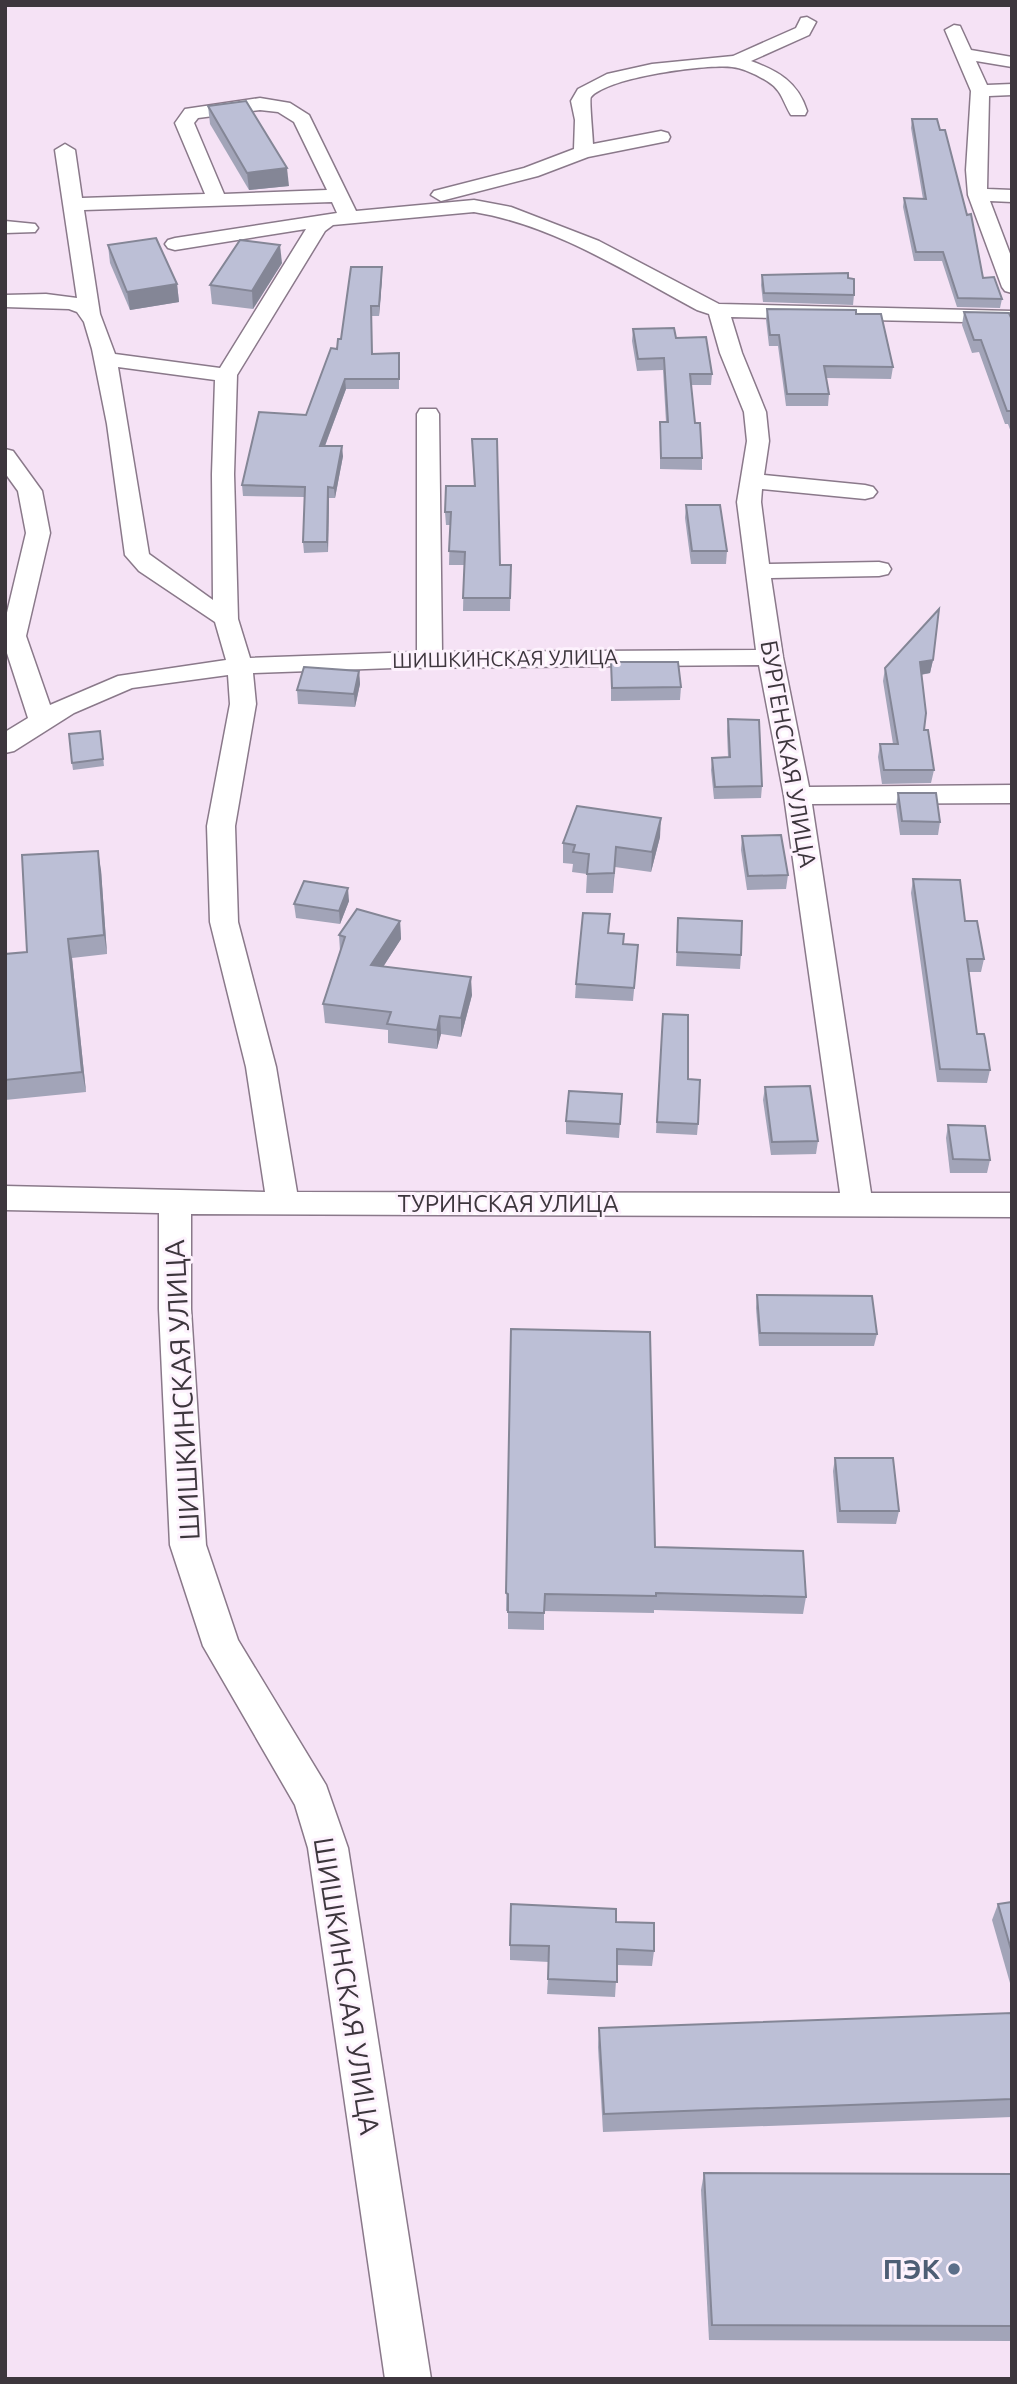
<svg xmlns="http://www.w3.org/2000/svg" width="1017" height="2384" font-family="Ubuntu,sans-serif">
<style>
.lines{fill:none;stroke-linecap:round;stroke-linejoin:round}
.minor-casing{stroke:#8a798a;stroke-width:3}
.minor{fill:#fff;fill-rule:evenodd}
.wall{fill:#a2a4b8}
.shaded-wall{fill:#848696}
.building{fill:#bcbfd6;stroke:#848696;stroke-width:2}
.service-dot{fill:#5c6f8a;stroke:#fdf2fd;stroke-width:2.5}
.labels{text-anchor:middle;stroke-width:6;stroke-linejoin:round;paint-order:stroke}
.far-street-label{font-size:21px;fill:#3d363d;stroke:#fdf2fd}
.street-label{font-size:24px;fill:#3d363d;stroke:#fdf2fd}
.near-street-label{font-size:28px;fill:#3d363d;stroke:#fdf2fd}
.near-service-label{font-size:28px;font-weight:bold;fill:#4e5e75;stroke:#fdf2fd;text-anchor:end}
</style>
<rect width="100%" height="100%" fill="#f5e2f5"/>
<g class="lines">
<defs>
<g id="minor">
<path d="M 807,17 L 816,22 L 809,35 L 751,61 C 778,71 798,82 807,111 L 805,115 L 791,115 C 783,102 782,90 767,81 C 757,75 743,68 732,67 C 706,64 609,77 591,97 C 589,99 593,137 593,144 L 661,131 L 668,133 L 670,137 L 668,141 L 588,157 L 538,176 L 441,201 L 431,195 L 434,191 L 524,168 L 574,149 L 575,120 L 571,101 L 578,89 L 607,74 L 652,64 L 733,56 L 796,28 L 801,18 Z"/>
<polygon points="954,25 960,26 971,50 1012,57 1012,67 976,61 987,85 1012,84 1012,95 989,96 987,189 1012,190 1012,202 990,201 1012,259 1012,293 1005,291 1002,287 968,195 966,170 971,91 945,30"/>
<path d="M 260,98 L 290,103 L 309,115 L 356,211 L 474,200 L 511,207 L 599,241 L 719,304 L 1012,311 L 1012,323 L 731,317 L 742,353 L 766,412 L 769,441 L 764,475 L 865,485 L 873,487 L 877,492 L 873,497 L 865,499 L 762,489 L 761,502 L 769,564 L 879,562 L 888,564 L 891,569 L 888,574 L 879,576 L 771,578 L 783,657 L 809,787 L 1012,785 L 1012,803 L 812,804 L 871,1193 L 1012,1193 L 1012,1217 L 191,1214 L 191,1309 L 206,1545 L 238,1640 L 326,1785 L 348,1848 L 431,2379 L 385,2379 L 308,1848 L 295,1805 L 203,1646 L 170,1545 L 159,1309 L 159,1213 L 5,1210 L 5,1186 L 265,1192 L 246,1067 L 210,922 L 207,826 L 230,704 L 228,675 L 132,688 L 74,713 L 14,751 L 5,753 L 5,732 L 28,718 L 5,647 L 5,621 L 26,533 L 18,491 L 5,473 L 5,449 L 13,451 L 42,491 L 50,533 L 26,636 L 50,705 L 118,676 L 226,660 L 215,622 L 139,571 L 125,555 L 107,424 L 92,349 L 84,322 L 77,312 L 69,309 L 5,307 L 5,295 L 46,294 L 77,298 L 55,150 L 65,144 L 75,150 L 82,198 L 205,194 L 175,123 L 185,109 ZM 260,110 L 278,112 L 294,122 L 327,190 L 224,194 L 194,123 L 198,118 ZM 332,202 L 337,213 L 175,238 L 168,240 L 165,244 L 168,248 L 175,250 L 306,229 L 220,368 L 115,354 L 100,314 L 84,210 ZM 474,212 C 554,225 626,272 697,310 L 709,314 L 720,353 L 744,412 L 747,441 L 737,502 L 756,650 L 442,652 L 439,414 L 436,409 L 420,409 L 417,414 L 417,652 L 250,658 L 238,619 L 234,474 L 237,375 L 325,231 L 333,225 ZM 118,367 L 215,380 L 212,474 L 213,600 L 149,554 ZM 759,665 L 784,796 L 840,1193 L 297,1192 L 276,1067 L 238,922 L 235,826 L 256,704 L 253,673 L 394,668 Z"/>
<polygon points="5,221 35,224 38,228 35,232 5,233"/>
</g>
</defs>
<use href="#minor" class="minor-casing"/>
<use href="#minor" class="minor"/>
</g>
<g class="wall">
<polygon points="208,106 289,186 249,190 210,124"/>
<polygon points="912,119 983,278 1002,299 1000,308 957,307 942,261 914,261 903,207 904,198 923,199 911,128"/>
<polygon points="108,245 177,284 179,302 130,310 110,263"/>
<polygon points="282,263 253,309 212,304 210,285"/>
<polygon points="382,267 382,277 379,316 372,316 372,354 399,353 399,389 346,389 325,446 343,456 335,498 329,498 328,552 304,553 303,542 305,497 243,496 242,485 306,415 341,339"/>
<polygon points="762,275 848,278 854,295 853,305 763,302 761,285"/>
<polygon points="767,309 856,314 893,367 891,379 826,378 829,394 828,406 786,406 778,346 769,346 766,320"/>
<polygon points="964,312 1012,320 1012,435 1008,424 1005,424 979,352 972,353 962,325"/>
<polygon points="633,329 676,338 712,374 711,385 691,385 695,423 702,458 702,470 660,469 660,422 666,422 663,370 637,371 632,341"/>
<polygon points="472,439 500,565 511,565 510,611 463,611 464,565 449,565 450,525 446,525 445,512 474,486"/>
<polygon points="686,505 727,551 726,564 691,564 685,518"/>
<polygon points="933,660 930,673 921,675 924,730 934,770 931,783 882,784 878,757 880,744 893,744 883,681 885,668"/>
<polygon points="611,662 681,687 680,700 611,701"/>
<polygon points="359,671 360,684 355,707 298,704 297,690"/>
<polygon points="728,719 762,786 761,798 714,799 711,770 712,758 728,757 727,731"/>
<polygon points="100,731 104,766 73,770 72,763"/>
<polygon points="898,793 940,822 938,835 900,835 896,806"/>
<polygon points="742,836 788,875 786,889 747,890 741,850"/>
<polygon points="660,837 651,872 615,867 613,893 586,893 587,874 572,872 573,864 563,863 563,843"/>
<polygon points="101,870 107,954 72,958 86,1092 5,1100 5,954 27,952"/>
<polygon points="913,879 965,921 984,959 981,972 969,972 977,1034 990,1070 987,1083 937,1082 911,893"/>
<polygon points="349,901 340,924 296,918 294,904"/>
<polygon points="678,918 741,955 740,969 676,966"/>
<polygon points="400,921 401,939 383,967 472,995 461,1037 441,1034 437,1049 388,1043 388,1030 325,1023 323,1004 340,951 339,935"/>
<polygon points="609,933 623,944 637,958 633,1001 575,998 576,984"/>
<polygon points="663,1014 688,1079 698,1124 697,1135 656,1133"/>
<polygon points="765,1087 818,1141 816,1154 771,1155 763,1100"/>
<polygon points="622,1094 619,1138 566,1134 566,1121"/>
<polygon points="948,1125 990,1160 987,1173 950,1173 946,1138"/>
<polygon points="757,1295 877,1334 874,1346 759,1346 756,1308"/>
<polygon points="511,1329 655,1547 806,1597 803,1614 654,1610 654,1613 544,1611 544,1630 508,1629 508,1611 506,1611"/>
<polygon points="835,1458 899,1511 896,1524 837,1523 833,1471"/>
<polygon points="1012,1902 1012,1990 992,1920 998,1904"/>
<polygon points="616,1922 654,1951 652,1966 617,1965 615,1997 547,1994 549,1962 510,1960 510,1945"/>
<polygon points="1012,2013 1012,2117 603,2132 598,2047 599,2028"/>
<polygon points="704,2173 1012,2174 1012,2341 709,2340 701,2190"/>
</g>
<g class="shaded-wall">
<polygon points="287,168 289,186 249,190 247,173"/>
<polygon points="280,245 282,263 253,309 252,291"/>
<polygon points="382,267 382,277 379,316 379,306"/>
<polygon points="177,284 179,302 130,310 127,292"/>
<polygon points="345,379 346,389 321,456 320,446"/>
<polygon points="342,446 343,456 335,498 334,488"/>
<polygon points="328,487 329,498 328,552 327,542"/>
<polygon points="933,660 930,673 918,675 920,662"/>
<polygon points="359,671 360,684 355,707 354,694"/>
<polygon points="661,818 660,837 651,872 652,852"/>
<polygon points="616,847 615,867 613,893 614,873"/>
<polygon points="98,851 101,870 107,954 104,935"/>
<polygon points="348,888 349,901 340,924 339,911"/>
<polygon points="400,921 401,939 372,984 371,965"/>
<polygon points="68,939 72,958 86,1092 82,1072"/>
<polygon points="471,977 472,995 461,1037 461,1018"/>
<polygon points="440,1016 441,1034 437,1049 437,1030"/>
</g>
<g class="building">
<polygon points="246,101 287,168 247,173 208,106"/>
<polygon points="912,119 937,119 940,130 945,130 967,215 971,214 983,278 994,277 1002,299 958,298 943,252 916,252 904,198 926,199"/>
<polygon points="156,238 177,284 127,292 108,245"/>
<polygon points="240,240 280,245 252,291 210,285"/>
<polygon points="351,267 382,267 379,306 371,306 372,354 399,353 399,379 345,379 320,446 342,446 334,488 328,487 327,542 303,542 305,487 242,485 259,412 306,415 331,348 337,349 338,339 341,339"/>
<polygon points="848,273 848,278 854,279 854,295 764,293 762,275"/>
<polygon points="767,309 856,310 856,314 881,314 893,367 824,366 829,394 787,394 779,335 770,335"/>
<polygon points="964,312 1009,313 1012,320 1012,415 1011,411 1007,411 981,340 974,340"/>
<polygon points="674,328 676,338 706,337 712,374 690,374 695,423 700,423 702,458 661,458 660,422 668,422 664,358 638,359 633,329"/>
<polygon points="472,439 497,439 500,565 511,565 510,598 463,598 465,552 449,551 451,512 445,512 446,486 475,486"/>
<polygon points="686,505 720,505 727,551 692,551"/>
<polygon points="939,609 933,660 920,662 926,713 924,730 928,730 934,770 884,770 880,744 898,744 885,668"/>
<polygon points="611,662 678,662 681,687 612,688"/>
<polygon points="304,667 359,671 354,694 297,690"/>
<polygon points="728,719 759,720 762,786 715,787 712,758 730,757"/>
<polygon points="100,731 103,759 72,763 69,734"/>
<polygon points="898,793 936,793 940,822 902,821"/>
<polygon points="577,806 661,818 652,852 616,847 614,873 587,874 589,854 573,852 575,845 563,843"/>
<polygon points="781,835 788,875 748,876 742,836"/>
<polygon points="98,851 104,935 68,939 82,1072 5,1080 5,954 27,952 22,855"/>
<polygon points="913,879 960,880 965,921 977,921 984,959 967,959 977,1034 984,1034 985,1038 990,1070 940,1069"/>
<polygon points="304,881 348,888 339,911 294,904"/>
<polygon points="357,909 400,921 371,965 471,977 461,1018 440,1016 437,1030 387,1024 391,1012 323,1004 345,937 339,935"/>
<polygon points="583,913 610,914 608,933 624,934 623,944 638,945 634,988 576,984"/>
<polygon points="678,918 742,921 741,955 677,952"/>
<polygon points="663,1014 688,1015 688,1079 700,1080 698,1124 657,1122"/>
<polygon points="810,1086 818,1141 772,1142 765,1087"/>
<polygon points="569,1091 622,1094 620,1124 566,1121"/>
<polygon points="948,1125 985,1126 990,1160 953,1159"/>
<polygon points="757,1295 872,1296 877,1334 760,1333"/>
<polygon points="511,1329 650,1332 655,1547 803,1551 806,1597 656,1593 656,1596 545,1594 544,1613 508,1612 508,1594 506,1593"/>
<polygon points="835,1458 893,1458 899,1511 840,1511"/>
<polygon points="1012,1902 1012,1953 998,1904"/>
<polygon points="511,1904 616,1909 616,1922 654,1923 654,1951 617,1949 617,1982 548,1979 549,1946 510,1945"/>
<polygon points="1012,2013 1012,2099 604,2114 599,2028"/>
<polygon points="704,2173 1012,2174 1012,2326 712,2325"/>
</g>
<circle class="service-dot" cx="954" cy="2269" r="7"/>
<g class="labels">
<g class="far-street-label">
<text transform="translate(505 659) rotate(-1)" y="7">ШИШКИНСКАЯ УЛИЦА</text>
</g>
<g class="street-label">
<text transform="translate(788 754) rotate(80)" y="8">БУРГЕНСКАЯ УЛИЦА</text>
<text x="508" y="1212">ТУРИНСКАЯ УЛИЦА</text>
</g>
<g class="near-street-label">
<text transform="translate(182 1390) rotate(-93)" y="10">ШИШКИНСКАЯ УЛИЦА</text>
<text transform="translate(347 1986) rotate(81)" y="10">ШИШКИНСКАЯ УЛИЦА</text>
</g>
<g class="near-service-label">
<text x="940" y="2279">ПЭК</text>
</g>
</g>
<rect width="1017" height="2384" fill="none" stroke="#3d363d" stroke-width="14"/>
</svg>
